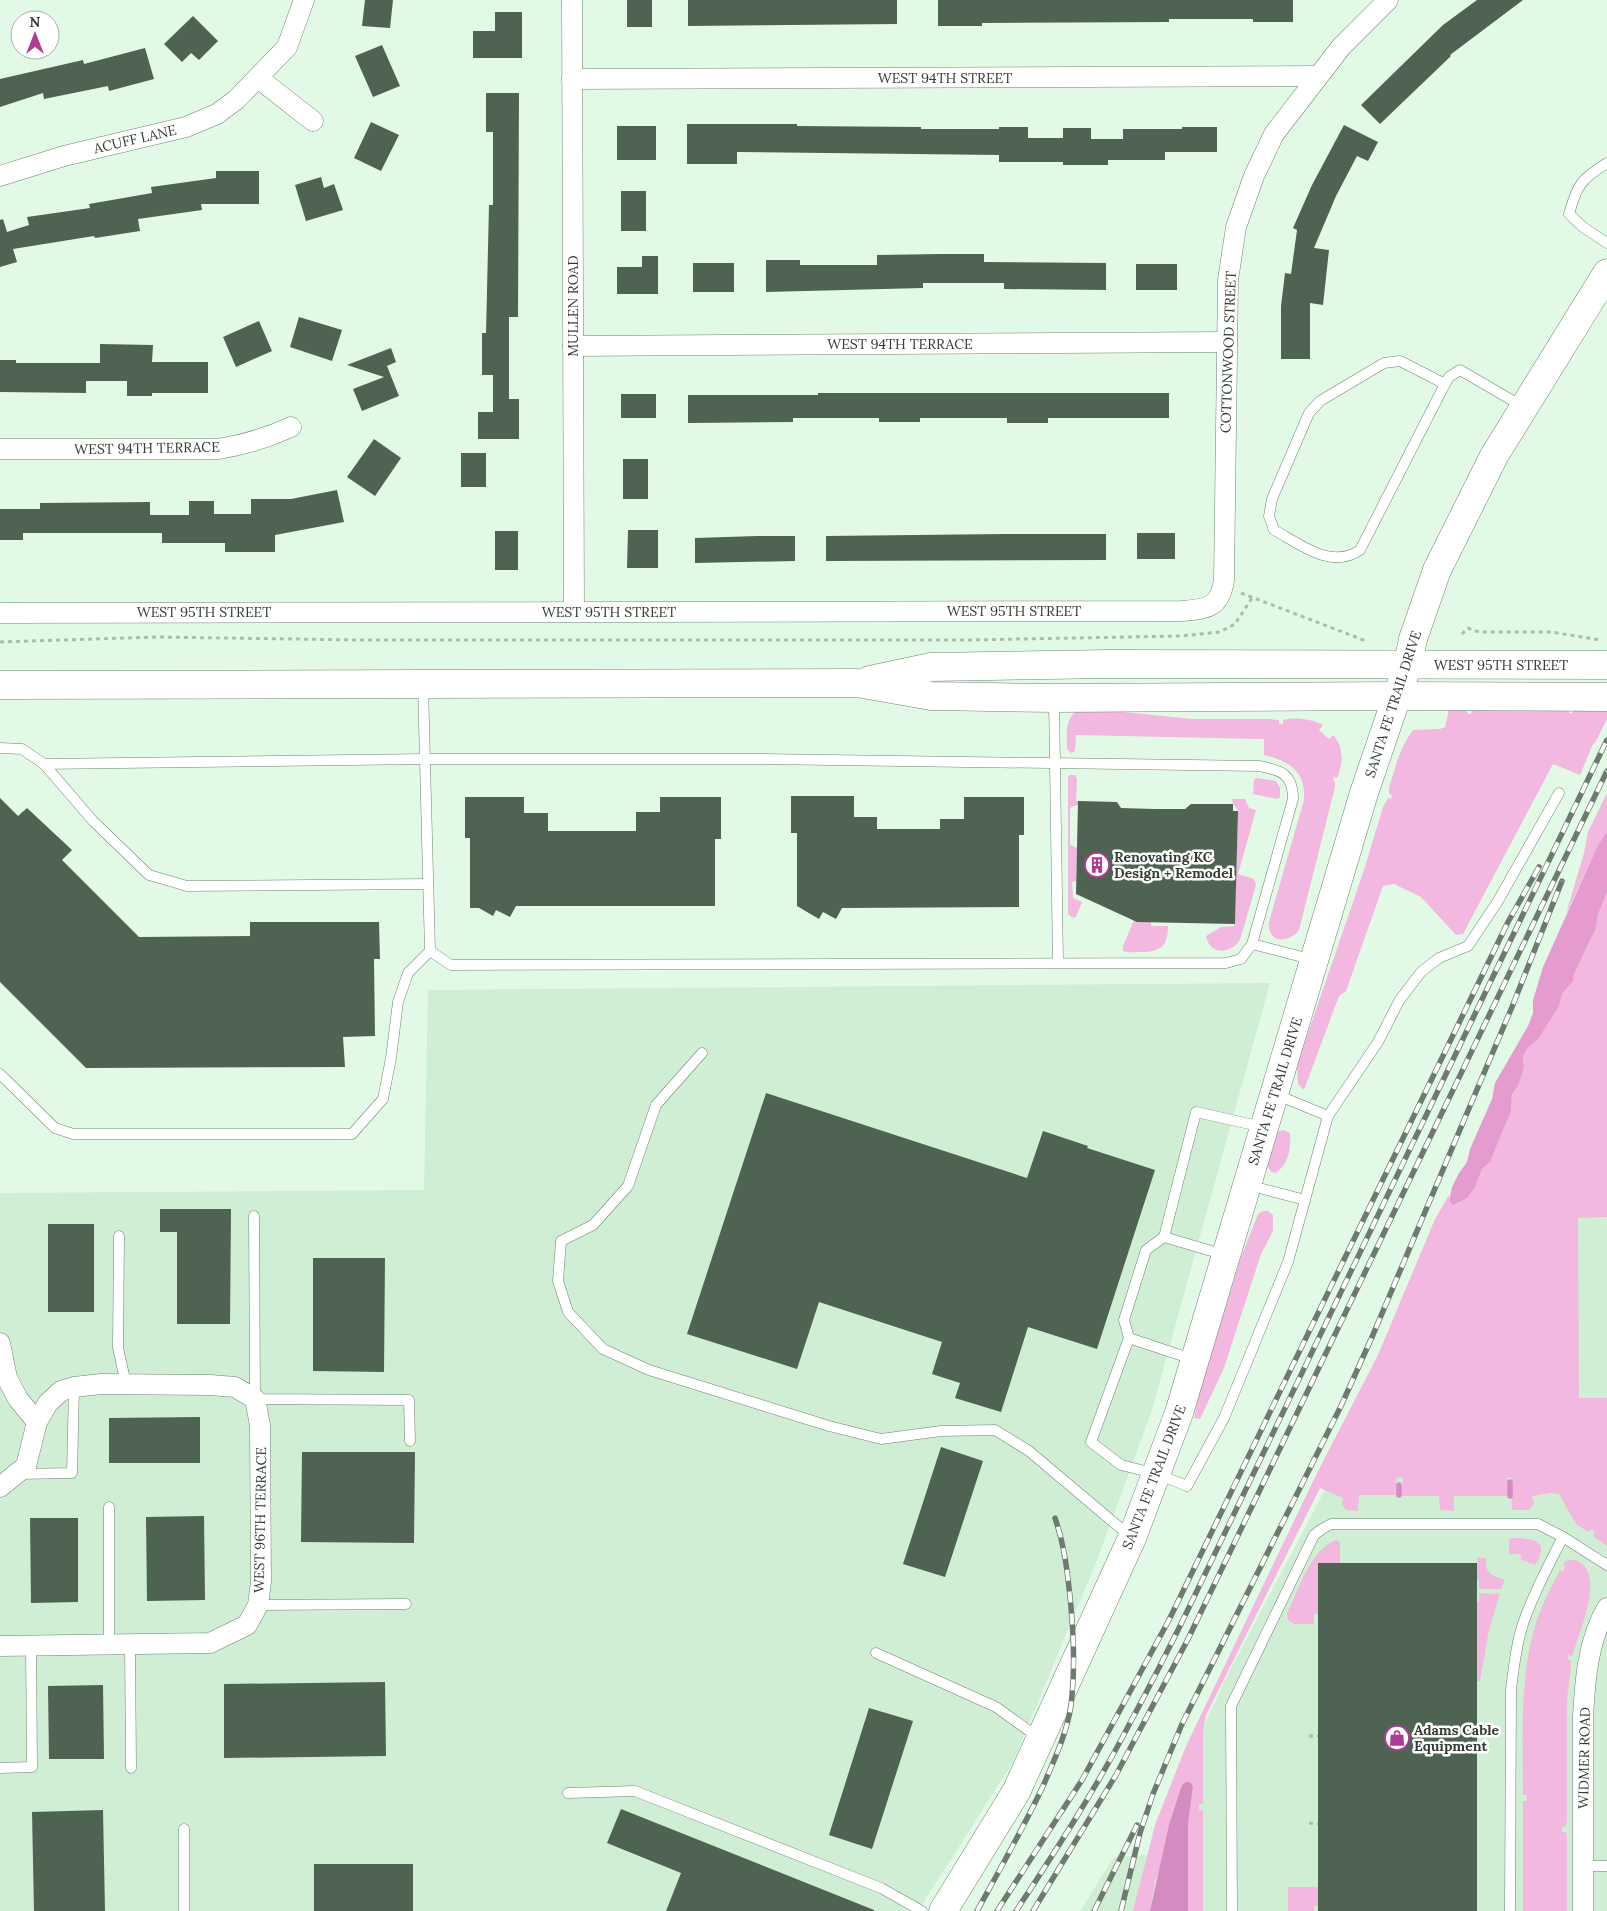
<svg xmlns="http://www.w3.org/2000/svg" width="1607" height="1911" font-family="Lora,serif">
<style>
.built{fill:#cfeed4}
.green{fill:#f2b8e0}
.forest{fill:#e69bcf}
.water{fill:#d48bbf}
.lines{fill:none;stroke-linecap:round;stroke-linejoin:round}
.stream{stroke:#d48bbf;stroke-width:5.5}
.building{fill:#4f6352}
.lane-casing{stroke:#6e8472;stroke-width:11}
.street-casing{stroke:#6e8472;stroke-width:21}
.secondary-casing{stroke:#6e8472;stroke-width:29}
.path{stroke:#aabdac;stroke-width:3;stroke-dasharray:4 4;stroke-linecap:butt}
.lane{stroke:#fff;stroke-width:10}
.street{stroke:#fff;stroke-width:20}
.secondary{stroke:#fff;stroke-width:28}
.rail-casing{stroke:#6d7b6f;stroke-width:5.5}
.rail{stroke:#fff;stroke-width:4;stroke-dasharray:11;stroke-linecap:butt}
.labels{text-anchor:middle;stroke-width:5;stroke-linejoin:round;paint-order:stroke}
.street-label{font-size:14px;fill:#333c34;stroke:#fff}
.poi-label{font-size:14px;font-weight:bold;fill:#333c34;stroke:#fff;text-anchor:start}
</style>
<rect width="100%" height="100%" fill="#e2fae5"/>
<g class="built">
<polygon points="1607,874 1607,1911 1080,1911 1114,1857 1150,1855 1196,1742 1228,1674 1379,1387"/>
<polygon points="1270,983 1152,1410 1097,1560 1013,1762 918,1911 0,1911 0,1193 424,1190 428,990"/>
</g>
<g class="green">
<path d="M 1449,709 L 1467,711 L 1468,714 L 1471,714 L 1472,710 L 1476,709 L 1569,710 L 1569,713 L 1572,713 L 1573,710 L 1607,710 L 1607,719 L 1595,743 L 1593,744 L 1580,775 L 1553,764 L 1463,934 L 1456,935 L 1421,897 L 1394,884 L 1383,886 L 1346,991 L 1339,996 L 1304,1090 L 1298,1084 L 1297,1065 L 1364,870 L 1383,807 L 1388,798 L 1391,799 L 1392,795 L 1389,794 L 1389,788 C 1395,768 1400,747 1413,730 L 1440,729 L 1445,727 Z"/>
<path d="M 1079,710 L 1104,710 L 1192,719 L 1268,719 L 1279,720 L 1279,724 L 1283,724 L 1283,720 C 1296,717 1311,719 1323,725 L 1319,730 L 1329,739 L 1334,735 L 1340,746 L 1342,759 L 1339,774 L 1337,778 L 1334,777 L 1333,781 L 1335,782 L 1335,787 L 1299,930 C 1291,941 1271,945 1269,927 C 1268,923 1270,919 1271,915 L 1304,800 C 1306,771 1289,761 1264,755 L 1264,739 L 1258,739 L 1076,735 L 1075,751 L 1071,753 L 1067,749 C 1067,734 1064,718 1079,710 Z"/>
<polygon points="1070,775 1075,775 1077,779 1076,801 1083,801 1078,805 1071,807 1070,810 1070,845 1077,848 1076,881 1072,882 1073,898 1082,902 1076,917 1073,918 1068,914 1068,777"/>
<polygon points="1257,778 1276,781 1280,788 1280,797 1277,799 1253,794 1254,780"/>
<polygon points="1607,793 1607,831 1597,847 1566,914 1584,853 1588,832"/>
<path d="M 1232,799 L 1245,799 L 1249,808 L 1256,810 L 1238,874 L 1254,879 L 1256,885 L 1240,940 C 1230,954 1210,956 1206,936 L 1221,927 L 1234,926 L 1235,924 L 1238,810 L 1233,804 Z"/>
<polygon points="1607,892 1607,1217 1578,1218 1579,1398 1607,1398 1607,1546 1593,1536 1595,1532 1590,1529 1588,1532 1576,1524 1559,1494 1551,1493 1532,1496 1534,1503 1529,1510 1512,1510 1511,1483 1513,1481 1510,1477 1508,1477 1508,1496 1454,1496 1454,1511 1440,1510 1439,1496 1401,1496 1403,1479 1401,1477 1396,1478 1397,1495 1359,1495 1358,1509 1357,1511 1346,1510 1342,1505 1343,1498 1320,1488 1206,1715 1203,1730 1203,1804 1199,1804 1199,1810 1203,1810 1203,1911 1188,1911 1188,1824 1193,1787 1155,1881 1150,1911 1133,1911 1155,1825 1186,1746 1317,1473 1378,1355 1435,1219 1449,1195 1449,1201 1475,1187 1482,1169 1490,1162 1511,1111 1512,1094 1518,1086 1524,1068 1523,1056 1527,1049 1539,1038 1559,1006 1562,994 1573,981 1574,974 1596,928 1598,914"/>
<path d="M 1134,920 L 1151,922 L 1151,926 L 1168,926 C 1168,947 1160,952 1140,952 C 1134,952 1129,953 1123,951 L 1123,946 Z"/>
<path d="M 1283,1130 L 1290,1133 C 1291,1149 1289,1163 1276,1173 L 1271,1172 L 1268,1167 L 1268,1163 L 1277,1132 Z"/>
<polygon points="1263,1211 1268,1211 1273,1215 1273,1231 1261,1254 1224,1368 1200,1419 1194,1418 1200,1390 1241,1257 1258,1214"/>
<path d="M 1512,1538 C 1533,1538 1551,1540 1535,1565 L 1520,1559 L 1522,1556 L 1518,1554 L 1509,1554 L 1509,1540 Z"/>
<path d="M 1336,1540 L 1340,1542 L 1340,1563 L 1318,1563 L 1318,1614 L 1314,1614 L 1314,1624 L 1294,1624 L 1288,1620 L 1287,1613 C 1299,1589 1310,1550 1336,1540 Z"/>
<path d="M 1477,1558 L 1486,1558 C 1485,1575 1492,1575 1505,1580 L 1501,1589 L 1479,1589 L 1479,1580 L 1477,1580 Z"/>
<path d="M 1575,1560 C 1607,1572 1580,1628 1574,1651 L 1572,1656 L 1569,1655 L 1567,1659 L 1571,1661 L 1571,1666 L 1567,1699 L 1567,1818 L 1566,1826 L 1562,1827 L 1562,1832 L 1566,1832 L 1567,1836 L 1567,1911 L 1523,1911 L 1523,1801 L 1527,1801 L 1527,1795 L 1523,1795 C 1523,1737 1519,1679 1536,1623 C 1542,1604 1551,1588 1560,1570 L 1563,1572 L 1565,1566 L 1563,1565 C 1565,1560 1570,1560 1575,1560 Z"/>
<polygon points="1479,1593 1500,1594 1489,1630 1480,1681 1477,1681 1477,1602 1479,1602"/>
<polygon points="1288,1887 1318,1887 1318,1906 1314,1906 1314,1911 1288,1911"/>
</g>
<polygon class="forest" points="1607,831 1607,892 1598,914 1596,928 1574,974 1573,981 1562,994 1559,1006 1539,1038 1527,1049 1523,1056 1524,1068 1518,1086 1512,1094 1511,1111 1490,1162 1482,1169 1475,1187 1467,1198 1453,1205 1449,1201 1452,1187 1459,1173 1467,1162 1470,1149 1492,1099 1495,1083 1528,1026 1533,1013 1533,1000 1543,967 1597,847"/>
<polygon class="water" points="1186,1782 1190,1782 1193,1786 1188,1824 1188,1911 1150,1911 1169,1825 1182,1785"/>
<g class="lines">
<g class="stream">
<polyline points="1399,1495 1399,1485"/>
<polyline points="1510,1496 1510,1482"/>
</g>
</g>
<g class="building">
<polygon points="365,0 393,0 390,28 362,26"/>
<rect x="627" y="0" width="25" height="27"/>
<polygon points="688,0 897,0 897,24 688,26"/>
<polygon points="938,0 1293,0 1293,22 1253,22 1253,19 1169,19 1169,22 982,23 982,26 938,26"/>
<polygon points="1477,0 1523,0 1450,55 1451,56 1380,124 1361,105 1443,25"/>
<polygon points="495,12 522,12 522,58 473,58 473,31 495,31"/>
<polygon points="193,16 218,41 199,60 191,53 182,62 164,44"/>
<polygon points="382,45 400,86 373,97 355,56"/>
<polygon points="145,48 154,79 109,91 108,86 44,99 43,93 0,107 0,79 83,60 84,64"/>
<polygon points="486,93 519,93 518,317 509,317 509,399 519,399 519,439 478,439 478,412 493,412 493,375 482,375 482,333 486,333 489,205 493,205 493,132 486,132"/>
<polygon points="371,122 399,135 381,171 354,158"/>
<polygon points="687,124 797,124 797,126 921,127 921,129 999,129 999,127 1028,127 1028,138 1063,138 1063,128 1091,128 1091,139 1123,139 1123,129 1182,129 1182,127 1217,127 1217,152 1165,152 1165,160 1108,160 1108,165 1063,165 1063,162 999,162 999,155 737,152 737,164 687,164"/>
<polygon points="1344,125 1378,142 1368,161 1357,156 1336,196 1314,248 1329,250 1323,305 1310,303 1310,359 1281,359 1281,306 1285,273 1291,274 1297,230 1293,228 1312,185"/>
<rect x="617" y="126" width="39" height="34"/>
<polygon points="216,171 259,171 259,204 201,204 202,210 138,219 140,231 95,238 94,236 13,249 17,262 0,267 0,220 3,219 7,232 29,225 27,217 90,208 89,204 152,193 151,187 216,178"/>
<polygon points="321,177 324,188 334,184 343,210 306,221 295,185"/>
<rect x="621" y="191" width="25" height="40"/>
<polygon points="940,254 984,254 984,262 1106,263 1106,290 1004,289 1004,283 923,283 923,288 766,292 766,260 800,260 800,265 877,265 877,255"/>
<polygon points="642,256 658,256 658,294 617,294 617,267 642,267"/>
<rect x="693" y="263" width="41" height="29"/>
<rect x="1136" y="264" width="41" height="26"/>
<polygon points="299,317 342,330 332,361 290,347"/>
<polygon points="259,321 272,351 236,367 223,337"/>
<polygon points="100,344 153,345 152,362 208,362 208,393 152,393 152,396 127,396 127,381 86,381 86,393 0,392 0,360 16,360 16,363 100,363"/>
<polygon points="391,348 396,362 387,366 399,396 362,411 353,389 384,377 347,365"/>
<polygon points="818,393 1169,393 1169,418 1048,418 1048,423 1007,423 1007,418 920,418 920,422 879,422 879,418 793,418 793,422 688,423 688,395 818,395"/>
<rect x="621" y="394" width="35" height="24"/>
<polygon points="374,439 401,458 375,496 347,477"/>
<rect x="461" y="453" width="25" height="34"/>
<rect x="623" y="459" width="25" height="40"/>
<polygon points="337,490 344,522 275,535 275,552 225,552 225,543 162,543 162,533 23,533 23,540 0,540 0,509 40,509 40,503 150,502 150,515 189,515 189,501 214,501 214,514 251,514 251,499 291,499"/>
<polygon points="628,530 658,530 658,568 627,568"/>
<rect x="495" y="531" width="23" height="39"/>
<rect x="1137" y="533" width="38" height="26"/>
<polygon points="1004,534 1106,534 1106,560 826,561 826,536"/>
<polygon points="757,536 795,536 795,561 695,563 695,538"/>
<polygon points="791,796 854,796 854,817 877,817 877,829 940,829 940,819 964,819 964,797 1024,797 1024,835 1019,835 1019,907 842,908 836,919 823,912 819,919 797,906 797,833 791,833"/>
<polygon points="465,797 524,797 524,813 548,813 548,831 636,831 636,812 660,812 660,797 721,797 721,839 715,839 715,906 516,906 510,917 496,910 493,916 479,908 470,908 470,838 465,838"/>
<polygon points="0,798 18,816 27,808 72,850 62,860 139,937 250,936 250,922 379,922 380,959 374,959 375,1036 343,1037 345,1067 86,1068 0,982"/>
<polygon points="1078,801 1117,802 1121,808 1154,809 1185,809 1191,804 1233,804 1233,811 1238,811 1235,924 1137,922 1076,894"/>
<polygon points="766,1093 1027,1178 1043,1131 1088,1146 1087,1148 1155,1170 1097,1349 1028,1327 1001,1412 955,1398 960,1383 932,1374 942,1342 819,1302 797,1369 687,1334"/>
<polygon points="160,1209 231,1209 230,1324 177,1324 177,1232 160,1232"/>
<rect x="48" y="1224" width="46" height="88"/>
<polygon points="313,1258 385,1258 384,1372 313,1371"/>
<polygon points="200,1417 200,1463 109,1463 109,1418"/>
<polygon points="941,1447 983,1461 945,1577 903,1564"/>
<polygon points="302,1452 415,1452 414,1543 301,1542"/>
<polygon points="204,1516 205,1600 147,1601 146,1517"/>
<polygon points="30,1518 78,1518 78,1602 31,1603"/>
<rect x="1318" y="1563" width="159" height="348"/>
<polygon points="385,1682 386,1756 224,1758 224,1684"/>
<polygon points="103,1685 104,1759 49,1759 48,1686"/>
<polygon points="869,1708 913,1721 872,1849 829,1835"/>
<polygon points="621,1809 874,1910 874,1911 666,1911 681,1873 607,1843"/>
<polygon points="103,1810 105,1911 34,1911 32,1812"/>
<rect x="314" y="1864" width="99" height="47"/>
</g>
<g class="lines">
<defs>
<g id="lane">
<path d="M 1607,163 C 1581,179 1577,185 1569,214 L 1583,227 L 1607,243"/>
<path d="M 1445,384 L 1400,361 L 1384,363 L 1320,401 L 1309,413 L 1272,499 L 1269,516 L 1274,530 C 1300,544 1331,570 1360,550 L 1445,384 L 1449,377 L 1460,370 L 1522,406"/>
<polyline points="423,685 430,951"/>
<polyline points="1054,699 1058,962"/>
<path d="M 0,748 L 22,749 L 44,764 L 426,759 L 756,759 L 1259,766 C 1281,770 1293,774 1293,799 L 1252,944 L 1241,959 L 1226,963 L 451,965 L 430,951 L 408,973 L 398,1002 L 391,1058 L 383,1099 L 352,1134 L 73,1134 L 55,1128 L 0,1074"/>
<polyline points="44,764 93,821 149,875 187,886 428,884"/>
<polyline points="1252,944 1314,960"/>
<polyline points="702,1053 656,1105 628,1186 593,1225 561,1241 558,1281 568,1312 603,1349 649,1370 829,1426 881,1439 941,1431 995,1430 1029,1451 1131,1537"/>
<polyline points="1328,1116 1378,1042 1399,1001 1421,972 1439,958 1468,946 1498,901 1559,793"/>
<polyline points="1248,1185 1305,1200"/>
<polyline points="254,1216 255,1399 409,1400 410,1441"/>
<polyline points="119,1236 118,1348 126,1384"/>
<polyline points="1164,1237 1196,1112 1263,1127"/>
<polyline points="1225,1255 1164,1237 1146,1250 1124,1320 1129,1338 1091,1442 1121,1465 1157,1474 1187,1486 1224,1418 1288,1262 1328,1116 1275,1094"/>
<polyline points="1129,1338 1195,1360"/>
<polyline points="19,1474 72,1473 74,1387"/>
<polyline points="109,1507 109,1644"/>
<polyline points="258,1605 406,1604"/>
<polyline points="130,1644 131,1768"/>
<polyline points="876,1653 996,1707 1039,1738"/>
<polyline points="0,1768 32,1767 31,1645"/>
<polyline points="568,1793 635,1791 881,1888 922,1911"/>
<polyline points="184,1829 184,1911"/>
<polyline points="1583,1866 1607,1866"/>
<polyline points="1232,1911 1231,1706 1314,1535 1322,1529 1331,1524 1538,1524 1563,1537"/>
<path d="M 1510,1911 L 1511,1689 C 1514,1667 1516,1643 1524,1621 C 1534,1592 1549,1564 1563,1537 L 1607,1565"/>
</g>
<g id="street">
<polyline points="572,0 574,611"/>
<polyline points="258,78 313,121"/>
<polyline points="572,79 1318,76"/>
<polyline points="0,176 64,156 186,127 217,114 237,99 287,47 304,0"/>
<polyline points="573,346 1226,342"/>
<path d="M 0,449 L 218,449 C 245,445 267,438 291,427"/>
<path d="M 0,613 L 1182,611 C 1207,609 1220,608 1224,580 L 1228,280 L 1236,227 L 1254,176 L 1274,134 L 1341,47 L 1388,0"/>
<polyline points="0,1343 7,1378 18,1399 37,1422"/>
<polyline points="0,1487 26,1466 37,1422 48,1403 61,1391 74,1387 101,1384 210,1385 235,1387 255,1399 260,1425 261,1582 258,1605 247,1625 210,1643 0,1646"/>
<path d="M 1583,1911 L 1583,1717 C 1585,1680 1588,1640 1607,1608"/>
</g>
<g id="secondary">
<polyline points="870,680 931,667 1109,664 1607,665"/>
<polyline points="0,685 857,683 931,696 1054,698 1397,696 1607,697"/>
<polyline points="943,1911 1016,1792 1132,1538 1179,1413 1364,793 1408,664 1413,639 1437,570 1494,456 1607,273"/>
</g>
</defs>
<use href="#lane" class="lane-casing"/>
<use href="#street" class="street-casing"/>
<use href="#secondary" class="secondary-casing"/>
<g class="path">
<polyline points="1241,593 1366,641"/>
<polyline points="1462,634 1468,628 1474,631 1483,632 1551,632 1601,640"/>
<polyline points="0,642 157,637 359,640 969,640 1181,636 1220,632 1235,624 1252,598"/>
<polyline points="1309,1736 1318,1736"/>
<polyline points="1309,1823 1318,1824"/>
</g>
<use href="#lane" class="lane"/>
<use href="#street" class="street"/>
<use href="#secondary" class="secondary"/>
<defs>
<g id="rail">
<path d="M 977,1911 C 1000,1869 1024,1827 1044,1784 C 1055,1758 1067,1733 1071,1705 C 1075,1672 1074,1640 1071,1607 C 1068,1576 1065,1547 1055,1518"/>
<polyline points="997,1911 1082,1780 1169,1620 1508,922 1539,867"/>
<path d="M 1016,1911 C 1057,1849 1097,1787 1131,1721 C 1148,1690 1164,1658 1180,1626 L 1607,740"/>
<polyline points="1033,1911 1116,1775 1187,1641 1607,771"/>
<polyline points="1094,1911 1137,1825"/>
<polyline points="1121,1911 1140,1833 1153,1794 1182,1724 1341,1406 1372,1337 1512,1007 1562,881"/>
</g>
</defs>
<use href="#rail" class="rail-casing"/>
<use href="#rail" class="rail"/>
</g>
<defs>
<symbol id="building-ring" viewBox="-11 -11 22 22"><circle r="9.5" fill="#fff" stroke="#af3b94" stroke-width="1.5"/><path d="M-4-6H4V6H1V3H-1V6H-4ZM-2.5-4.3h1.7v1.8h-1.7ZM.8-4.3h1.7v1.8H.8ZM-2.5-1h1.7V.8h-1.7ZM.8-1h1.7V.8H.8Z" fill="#af3b94"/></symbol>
<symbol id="shop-ring" viewBox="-11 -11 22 22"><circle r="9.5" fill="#fff" stroke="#af3b94" stroke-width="1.5"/><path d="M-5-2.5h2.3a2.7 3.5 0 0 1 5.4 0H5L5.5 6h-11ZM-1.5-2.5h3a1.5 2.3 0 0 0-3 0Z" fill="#af3b94"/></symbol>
</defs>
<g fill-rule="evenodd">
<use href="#building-ring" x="1083" y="851" width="28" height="28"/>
<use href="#shop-ring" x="1383" y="1724" width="28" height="28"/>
</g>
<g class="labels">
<g class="street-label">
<text x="945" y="83">WEST 94TH STREET</text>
<text transform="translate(135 139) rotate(-13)" y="5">ACUFF LANE</text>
<text transform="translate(573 306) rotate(-90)" y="5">MULLEN ROAD</text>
<text x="900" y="349">WEST 94TH TERRACE</text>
<text transform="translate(1228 352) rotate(-88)" y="5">COTTONWOOD STREET</text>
<text transform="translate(147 448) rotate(-1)" y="5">WEST 94TH TERRACE</text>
<text x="1014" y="616">WEST 95TH STREET</text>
<text x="204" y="617">WEST 95TH STREET</text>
<text x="609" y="617">WEST 95TH STREET</text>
<text x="1501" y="670">WEST 95TH STREET</text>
<text transform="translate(1393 704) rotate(-72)" y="5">SANTA FE TRAIL DRIVE</text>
<text transform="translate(1275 1091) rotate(-73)" y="5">SANTA FE TRAIL DRIVE</text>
<text transform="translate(1154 1477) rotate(-69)" y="5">SANTA FE TRAIL DRIVE</text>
<text transform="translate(260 1520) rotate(-89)" y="5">WEST 96TH TERRACE</text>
<text transform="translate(1584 1758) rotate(-89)" y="5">WIDMER ROAD</text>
</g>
<g class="poi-label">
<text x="1114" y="862">Renovating KC<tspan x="1114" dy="16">Design + Remodel</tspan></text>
<text x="1414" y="1735">Adams Cable<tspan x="1414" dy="16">Equipment</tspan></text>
</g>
</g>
<g transform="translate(35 35)"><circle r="24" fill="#ffffff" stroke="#adb1ae"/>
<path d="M0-4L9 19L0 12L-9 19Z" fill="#af3b94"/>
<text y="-8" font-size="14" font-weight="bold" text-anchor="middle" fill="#333c34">N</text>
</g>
</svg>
